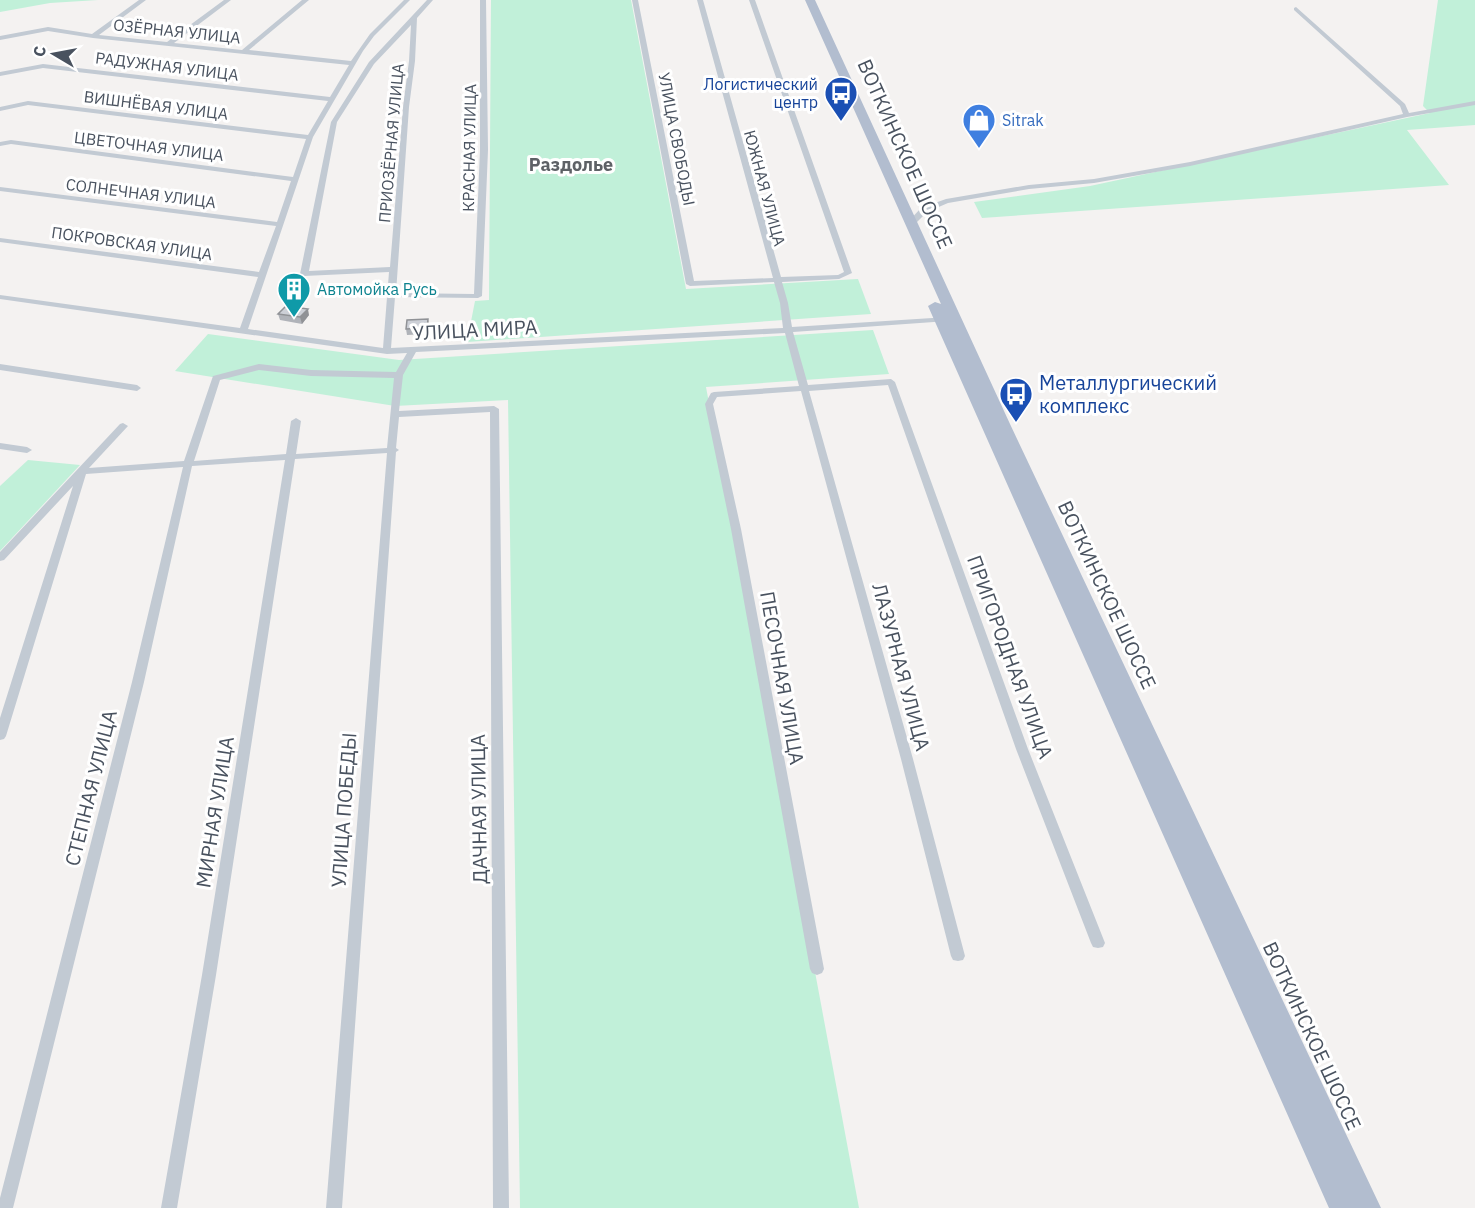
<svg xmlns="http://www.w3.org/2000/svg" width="1475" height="1208" font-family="'IBM Plex Sans',sans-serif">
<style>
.green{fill:#c1f0d9}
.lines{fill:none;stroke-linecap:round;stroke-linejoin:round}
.street{fill:#c2cad3;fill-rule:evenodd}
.primary{fill:#b2bdcf;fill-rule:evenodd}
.wall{fill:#b0b3b9}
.shaded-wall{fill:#909296}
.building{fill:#cdd0d7;stroke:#909296;stroke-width:1.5}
.labels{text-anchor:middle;stroke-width:6;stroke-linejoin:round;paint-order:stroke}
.far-street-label{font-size:16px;fill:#49525f;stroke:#fff}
.far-transit-label{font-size:16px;fill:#164399;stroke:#fff;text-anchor:end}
.far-shop-label{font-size:16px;fill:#366cbe;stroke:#fff;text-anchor:start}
.far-culture-label{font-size:16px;fill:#0d838f;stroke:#fff;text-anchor:start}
.far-quarter-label{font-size:18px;font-weight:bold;fill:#5e6166;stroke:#fff}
.street-label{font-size:20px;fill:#49525f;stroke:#fff}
.transit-label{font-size:20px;fill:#164399;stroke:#fff;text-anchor:start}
</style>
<rect width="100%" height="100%" fill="#f4f2f1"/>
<g class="green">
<polygon points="0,0 98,0 50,3 0,12"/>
<polygon points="491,0 631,0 686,289 858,279 871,314 467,342 475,301 489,300"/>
<polygon points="1438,0 1475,0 1475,125 1407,130 1449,185 982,218 974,202 1090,186 1430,113 1423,106"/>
<polygon points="873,330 889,374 706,387 859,1208 520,1208 508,400 395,406 175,371 208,334 399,360"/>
<polygon points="28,460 80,465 0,551 0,486"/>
</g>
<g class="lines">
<g class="street">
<path d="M 139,0 L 146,0 L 99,35 L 167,42 L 224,0 L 231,0 L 174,43 L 242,50 L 302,0 L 309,0 L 249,50 L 351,61 L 370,34 L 404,0 L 410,0 L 374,36 L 363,51 L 313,137 L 248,329 L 383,348 L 389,272 L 304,276 L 300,274 L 331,122 L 369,62 L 427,0 L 433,0 L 417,18 L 415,61 L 409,107 L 396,293 L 474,294 L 480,150 L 480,0 L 486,0 L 488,150 L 482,296 L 478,298 L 395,297 L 391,348 L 783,328 L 780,303 L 774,282 L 690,286 L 686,284 L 632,0 L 638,0 L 694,281 L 773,278 L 697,0 L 703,0 L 781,277 L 838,275 L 844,272 L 749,0 L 755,0 L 852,273 L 839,279 L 782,282 L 788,303 L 792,327 L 948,317 L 952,319 L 948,321 L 793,332 L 808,385 L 891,379 L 895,382 L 1028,749 L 1105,943 L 1103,947 L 1098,948 L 1093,947 L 1091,943 L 1016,749 L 888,385 L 809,391 L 913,759 L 965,956 L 963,960 L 958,961 L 953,960 L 951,956 L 901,759 L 801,391 L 717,397 L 713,404 L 741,529 L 824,969 L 822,973 L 817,975 L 812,973 L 810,969 L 731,529 L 705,404 L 711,393 L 714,392 L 799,386 L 785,333 L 416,352 L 403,375 L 399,411 L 494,406 L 499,409 L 509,1208 L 493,1208 L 490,412 L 399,417 L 396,448 L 399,450 L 396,452 L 342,1208 L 326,1208 L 387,453 L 295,459 L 216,975 L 177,1208 L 161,1208 L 202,975 L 285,460 L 192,466 L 144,682 L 13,1208 L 0,1208 L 0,1198 L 132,682 L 183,467 L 86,474 L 6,736 L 4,739 L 0,740 L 0,718 L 73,486 L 4,560 L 0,561 L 0,552 L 120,424 L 123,423 L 128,426 L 89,468 L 184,461 L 213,376 L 259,364 L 311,370 L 396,372 L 407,353 L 387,354 L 0,299 L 0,295 L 240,328 L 258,277 L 0,242 L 0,238 L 259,272 L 276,226 L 0,191 L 0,187 L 277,222 L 291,181 L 11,144 L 0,146 L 0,142 L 11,140 L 293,177 L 306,139 L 28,105 L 0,111 L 0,107 L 28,101 L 308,135 L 328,101 L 43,68 L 0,76 L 0,72 L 43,64 L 330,97 L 349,65 L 93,38 L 48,31 L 0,40 L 0,36 L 48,27 L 92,34 ZM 411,25 L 409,61 L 403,107 L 390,267 L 309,271 L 337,122 L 374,64 ZM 259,370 L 311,376 L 394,378 L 387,448 L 296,454 L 301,421 L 296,418 L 291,421 L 286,454 L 194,461 L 220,380 Z"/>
<polygon points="1296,7 1405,104 1409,113 1475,101 1475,105 1407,117 1190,166 1094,183 1029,189 948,203 927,212 913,226 906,224 921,208 946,199 1029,185 1094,179 1190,162 1403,114 1400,106 1294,10 1294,8"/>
<polygon points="0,364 137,385 141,388 137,391 0,370"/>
<polygon points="0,443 27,447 32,450 27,453 0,449"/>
</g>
<polygon class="primary" points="805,0 815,0 1010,424 1381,1208 1329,1208 928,306 935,302 941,304"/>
</g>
<g class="wall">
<polygon points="278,314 309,315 302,324 280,320"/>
<polygon points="429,326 428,334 407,335 406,329"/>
</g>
<g class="shaded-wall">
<polygon points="308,309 309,315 302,324 300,317"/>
<polygon points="428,319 429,326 428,334 427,328"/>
</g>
<g class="building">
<polygon points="286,306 308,309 300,317 278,314"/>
<polygon points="428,319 427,328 406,329 407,320"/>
</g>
<defs>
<symbol id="bus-pin" viewBox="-11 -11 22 30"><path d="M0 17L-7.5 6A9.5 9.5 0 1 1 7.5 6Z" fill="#1a4fb4" stroke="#fff"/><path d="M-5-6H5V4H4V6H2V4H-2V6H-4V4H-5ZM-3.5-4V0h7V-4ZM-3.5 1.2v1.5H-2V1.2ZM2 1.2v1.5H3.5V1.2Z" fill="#fff"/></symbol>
<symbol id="shop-pin" viewBox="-11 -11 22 30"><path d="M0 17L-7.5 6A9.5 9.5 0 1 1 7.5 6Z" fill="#3f7fe0" stroke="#fff"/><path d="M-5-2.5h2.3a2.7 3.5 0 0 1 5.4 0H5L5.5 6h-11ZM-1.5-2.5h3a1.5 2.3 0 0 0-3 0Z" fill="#fff"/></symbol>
<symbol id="building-pin" viewBox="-11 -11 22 30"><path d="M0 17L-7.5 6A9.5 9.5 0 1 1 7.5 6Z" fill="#0f9aa8" stroke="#fff"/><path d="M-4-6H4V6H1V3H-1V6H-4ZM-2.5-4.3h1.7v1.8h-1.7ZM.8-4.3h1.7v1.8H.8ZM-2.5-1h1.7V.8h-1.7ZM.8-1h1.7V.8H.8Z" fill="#fff"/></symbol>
</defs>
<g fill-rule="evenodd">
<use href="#bus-pin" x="822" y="74" width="38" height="52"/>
<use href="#shop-pin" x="960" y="101" width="38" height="52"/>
<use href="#building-pin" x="275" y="270" width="38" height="52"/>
<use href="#bus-pin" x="997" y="375" width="38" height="52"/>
</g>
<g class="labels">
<g class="far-street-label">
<text transform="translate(177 31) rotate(6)" y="6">ОЗЁРНАЯ УЛИЦА</text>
<text transform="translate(167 66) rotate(7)" y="6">РАДУЖНАЯ УЛИЦА</text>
<text transform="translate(156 105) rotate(7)" y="6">ВИШНЁВАЯ УЛИЦА</text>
<text transform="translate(677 139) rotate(79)" y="6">УЛИЦА СВОБОДЫ</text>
<text transform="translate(391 143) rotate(-85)" y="6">ПРИОЗЁРНАЯ УЛИЦА</text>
<text transform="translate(149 146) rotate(7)" y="6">ЦВЕТОЧНАЯ УЛИЦА</text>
<text transform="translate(469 148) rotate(-89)" y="6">КРАСНАЯ УЛИЦА</text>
<text transform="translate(765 188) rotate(75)" y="6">ЮЖНАЯ УЛИЦА</text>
<text transform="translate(141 193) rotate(7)" y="6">СОЛНЕЧНАЯ УЛИЦА</text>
<text transform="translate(132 243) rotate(8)" y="6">ПОКРОВСКАЯ УЛИЦА</text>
</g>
<g class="far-transit-label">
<text x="818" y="90">Логистический<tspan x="818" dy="18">центр</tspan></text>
</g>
<g class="far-shop-label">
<text x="1002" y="126">Sitrak</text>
</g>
<g class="far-culture-label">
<text x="317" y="295">Автомойка Русь</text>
</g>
<g class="far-quarter-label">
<text x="571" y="171">Раздолье</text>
</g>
<g class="street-label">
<text transform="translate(905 154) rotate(66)" y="7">ВОТКИНСКОЕ ШОССЕ</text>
<text transform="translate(475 330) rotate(-3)" y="7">УЛИЦА МИРА</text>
<text transform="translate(1107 595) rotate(65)" y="7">ВОТКИНСКОЕ ШОССЕ</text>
<text transform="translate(1010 657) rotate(70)" y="7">ПРИГОРОДНАЯ УЛИЦА</text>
<text transform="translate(901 667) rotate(75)" y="7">ЛАЗУРНАЯ УЛИЦА</text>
<text transform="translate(782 678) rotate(80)" y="7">ПЕСОЧНАЯ УЛИЦА</text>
<text transform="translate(91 788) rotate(-76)" y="7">СТЕПНАЯ УЛИЦА</text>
<text transform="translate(479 809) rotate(-91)" y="7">ДАЧНАЯ УЛИЦА</text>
<text transform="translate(344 810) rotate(-86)" y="7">УЛИЦА ПОБЕДЫ</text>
<text transform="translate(215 812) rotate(-81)" y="7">МИРНАЯ УЛИЦА</text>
<text transform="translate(1312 1036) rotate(65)" y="7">ВОТКИНСКОЕ ШОССЕ</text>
</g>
<g class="transit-label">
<text x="1039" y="390">Металлургический<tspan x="1039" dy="23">комплекс</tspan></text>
</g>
</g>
<g transform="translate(54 54) rotate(280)" stroke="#ffffff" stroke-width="4.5" paint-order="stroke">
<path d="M0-4.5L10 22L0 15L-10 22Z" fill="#49525f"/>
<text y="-9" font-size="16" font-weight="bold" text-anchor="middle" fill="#49525f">С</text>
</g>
</svg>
